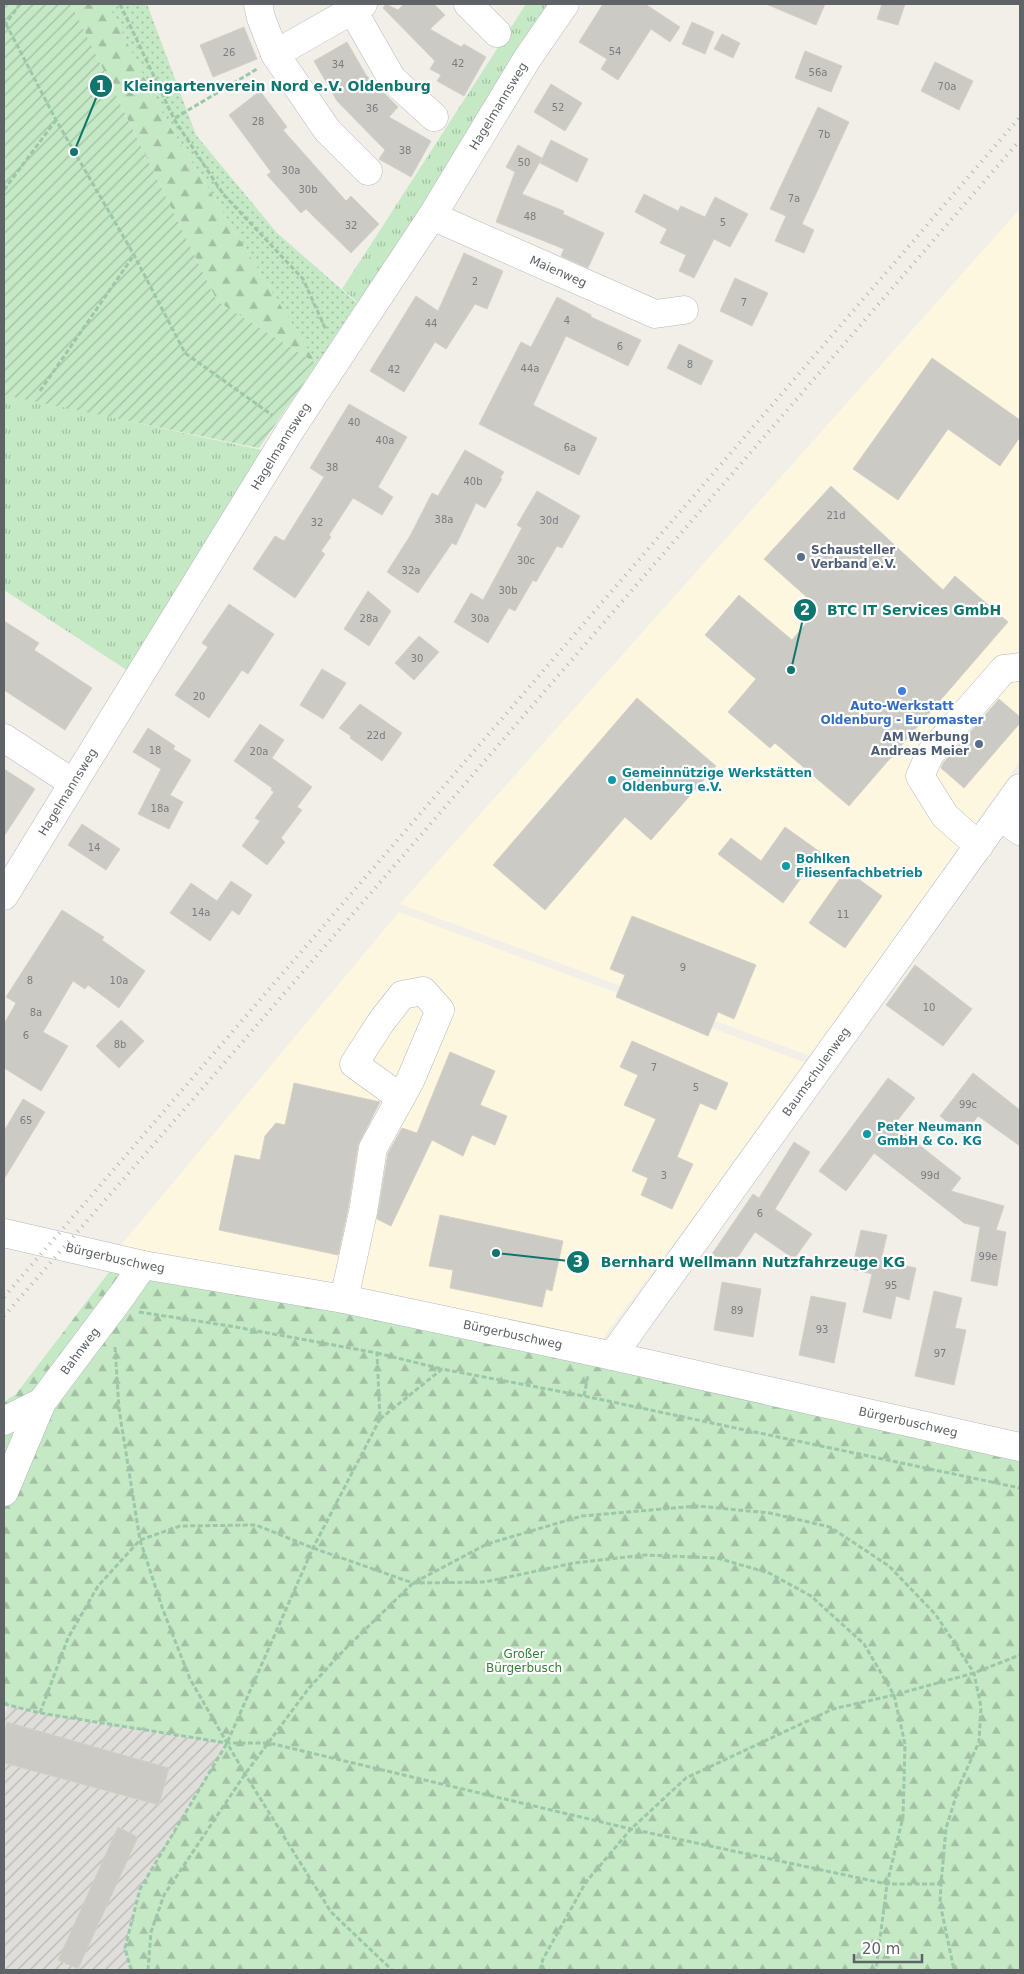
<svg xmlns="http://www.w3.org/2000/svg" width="1024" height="1974" font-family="'DejaVu Sans',sans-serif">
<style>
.commercial{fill:#fef7e0}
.industrial{fill:url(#industrial-furrows)}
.grass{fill:url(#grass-tufts)}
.forest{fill:url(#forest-firs)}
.park{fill:url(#park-dots)}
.garden{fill:url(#garden-furrows)}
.building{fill:#cccac5;stroke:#d6d1c6}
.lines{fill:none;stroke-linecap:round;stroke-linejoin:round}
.minor-casing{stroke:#b5b8bc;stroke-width:29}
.path{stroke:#9cc7a9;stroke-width:3;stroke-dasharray:5 2.5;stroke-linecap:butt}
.minor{stroke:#fff;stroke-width:28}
.rail{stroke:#b6b7b8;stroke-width:4;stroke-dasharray:1 6;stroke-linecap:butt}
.service-dot{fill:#5c6f8a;stroke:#fff;stroke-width:2}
.shop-dot{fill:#3f7fe0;stroke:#fff;stroke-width:2}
.culture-dot{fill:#0f9aa8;stroke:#fff;stroke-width:2}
.labels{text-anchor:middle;stroke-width:4.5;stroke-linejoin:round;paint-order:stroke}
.number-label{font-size:10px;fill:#7a7d7f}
.street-label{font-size:12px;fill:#5f6368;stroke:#fff}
.service-label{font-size:12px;font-weight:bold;fill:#4e5e75;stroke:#fff;text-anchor:start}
.shop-label{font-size:12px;font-weight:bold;fill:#366cbe;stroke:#fff}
.culture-label{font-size:12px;font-weight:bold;fill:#0d838f;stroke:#fff;text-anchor:start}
.park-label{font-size:12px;fill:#348238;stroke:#fff}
.leader{fill:none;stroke:#0f766e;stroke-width:2}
.callout-dot{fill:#0f766e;stroke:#fff;stroke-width:2}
.mark-label{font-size:15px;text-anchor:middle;font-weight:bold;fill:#fff}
.callout-label{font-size:14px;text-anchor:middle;font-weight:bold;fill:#0f766e;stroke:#fff;stroke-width:4.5;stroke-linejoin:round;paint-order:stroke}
</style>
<defs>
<pattern id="industrial-furrows" width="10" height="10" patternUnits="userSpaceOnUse" patternTransform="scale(1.25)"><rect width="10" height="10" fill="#e0deda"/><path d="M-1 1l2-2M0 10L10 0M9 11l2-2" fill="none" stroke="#b9b8b5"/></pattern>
<pattern id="grass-tufts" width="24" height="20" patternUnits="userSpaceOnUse" patternTransform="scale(1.25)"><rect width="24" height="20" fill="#c5e8c5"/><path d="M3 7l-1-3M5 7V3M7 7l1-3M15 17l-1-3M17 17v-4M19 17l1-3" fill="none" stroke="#a3c0a4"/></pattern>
<pattern id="forest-firs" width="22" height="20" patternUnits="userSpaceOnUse" patternTransform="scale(1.25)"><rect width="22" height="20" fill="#c5e8c5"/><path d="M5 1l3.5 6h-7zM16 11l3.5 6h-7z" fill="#a3c0a4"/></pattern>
<pattern id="park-dots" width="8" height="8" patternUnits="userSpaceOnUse" patternTransform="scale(1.25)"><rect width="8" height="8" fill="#c5e8c5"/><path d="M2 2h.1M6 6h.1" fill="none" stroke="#a3c0a4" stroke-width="1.8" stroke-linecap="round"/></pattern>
<pattern id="garden-furrows" width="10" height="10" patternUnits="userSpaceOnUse" patternTransform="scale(1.25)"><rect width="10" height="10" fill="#c5e8c5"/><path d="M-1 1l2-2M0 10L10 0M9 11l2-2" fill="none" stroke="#a3c0a4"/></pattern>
</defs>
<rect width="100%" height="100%" fill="#f1efe8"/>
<g class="commercial">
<polygon points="1020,209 1020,761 810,1056 400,904"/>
<polygon points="399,912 809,1064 592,1352 111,1257"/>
</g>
<polygon class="industrial" points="8,1705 40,1713 227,1743 140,1889 125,1947 131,1970 4,1970 4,1715"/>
<g class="grass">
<polygon points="526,4 565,4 369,312 342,289"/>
<polygon points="4,394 276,453 139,678 4,590"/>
</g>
<g class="forest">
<polygon points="71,4 108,4 166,120 317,364 217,301"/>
<polygon points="143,1265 1020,1449 1020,1970 131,1970 125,1948 140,1889 226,1744 40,1713 4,1704 4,1402 16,1394 113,1267"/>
</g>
<polygon class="park" points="108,4 147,4 196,135 277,233 357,303 317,364 166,120"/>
<polygon class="garden" points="4,4 71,4 217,301 317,364 259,448 4,395"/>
<g class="building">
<polygon points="386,4 398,10 404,4 434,4 445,15 430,29 461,47 464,44 486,57 464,96 437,81 441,75 430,69 435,61 383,8"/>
<polygon points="603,4 645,4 680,27 670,42 651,29 618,80 601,69 607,59 579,42"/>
<polygon points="766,4 825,4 816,25"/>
<polygon points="882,4 905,4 898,25 877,19"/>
<polygon points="692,22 714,32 705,54 682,44"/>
<polygon points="244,27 257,59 213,77 200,45"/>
<polygon points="722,34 740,43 733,58 714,49"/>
<polygon points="347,42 366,75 398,107 389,117 431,141 411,177 379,159 385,150 337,101 314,61"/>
<polygon points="805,51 842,66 831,92 795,78"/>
<polygon points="935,62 973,81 959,110 921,91"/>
<polygon points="551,84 582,103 565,131 534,112"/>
<polygon points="260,91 287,127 283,130 346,201 351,196 379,224 351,253 306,209 301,213 267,175 271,172 229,115"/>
<polygon points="818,107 849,122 802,224 814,230 804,253 775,241 786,216 770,209"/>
<polygon points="551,140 588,159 577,182 540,163"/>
<polygon points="518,145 542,158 522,194 564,211 563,214 604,233 588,268 561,256 564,249 496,222 515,172 506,167"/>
<polygon points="644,194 678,211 681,206 705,217 715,197 748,214 730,247 714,239 694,278 679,271 686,255 660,243 667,229 635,212"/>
<polygon points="464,253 503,271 487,309 475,304 446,349 435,342 404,392 370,371 416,296 438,311"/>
<polygon points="735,278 768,293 752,326 720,311"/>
<polygon points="557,297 591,315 591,317 641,340 628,366 566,336 533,405 597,438 579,475 479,424 521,342 531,347"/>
<polygon points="679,344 713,361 701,385 667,368"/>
<polygon points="932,358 1020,420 1020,437 1000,466 948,429 898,500 853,469"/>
<polygon points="349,404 407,437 378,487 393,497 382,515 353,498 329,535 331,537 321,551 325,554 295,598 253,569 275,536 284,541 324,477 310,468"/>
<polygon points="465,450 504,472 500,478 502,479 485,508 476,503 456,545 452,543 418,593 387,572 410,536 432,493 438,496"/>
<polygon points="831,486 943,590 955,576 1008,622 849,806 775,743 770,748 728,712 756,679 705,635 739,595 792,640 819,608 764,559"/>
<polygon points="537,491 580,516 562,548 557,546 536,582 533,580 515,611 509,608 488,643 454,622 471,593 483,600 522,528 517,525"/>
<polygon points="368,591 391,611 369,646 344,629"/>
<polygon points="229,604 274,634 248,674 242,670 209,718 175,695 208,647 202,643"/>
<polygon points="4,621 39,643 34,650 92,688 65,730 4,690"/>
<polygon points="419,636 439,652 414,680 395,663"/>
<polygon points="322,669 346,683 323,719 300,705"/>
<polygon points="637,698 716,766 651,840 625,817 545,910 493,865"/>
<polygon points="999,699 1020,717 1020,723 964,788 941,768 943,763"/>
<polygon points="360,704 402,733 382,761 350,738 351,736 339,728"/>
<polygon points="260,724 284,740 272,758 312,787 297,807 302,810 281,838 285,842 267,865 242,846 260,821 255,818 274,792 271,790 272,788 234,761"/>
<polygon points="148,728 175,746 173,749 191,760 170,795 183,802 169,829 138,814 161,769 133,752"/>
<polygon points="4,769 35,789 4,836"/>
<polygon points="82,824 120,849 106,870 68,845"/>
<polygon points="785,827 820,852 783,903 718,854 731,838 761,861"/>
<polygon points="846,870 882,896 845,948 809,923"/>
<polygon points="231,881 252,895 239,915 232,910 210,941 170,913 191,883 217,901"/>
<polygon points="62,910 104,937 102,940 145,971 119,1008 88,985 85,989 73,981 43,1032 68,1046 41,1091 4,1068 4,1024 16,1003 6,997"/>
<polygon points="632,916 756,965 734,1019 718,1012 708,1036 616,997 625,975 610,969"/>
<polygon points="915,965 972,1009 943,1046 886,1005"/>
<polygon points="121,1020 144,1041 119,1068 96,1046"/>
<polygon points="632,1041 728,1083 716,1110 700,1103 677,1157 693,1164 672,1209 641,1195 648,1178 632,1171 656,1119 624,1105 638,1075 620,1067"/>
<polygon points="450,1052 495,1071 480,1105 507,1116 495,1145 472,1135 463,1156 432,1140 391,1226 377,1219 388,1153 402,1128 417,1133"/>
<polygon points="973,1073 1020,1110 1020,1146 978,1116 964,1135 940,1116"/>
<polygon points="888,1078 915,1098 894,1125 961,1178 951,1191 1004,1206 996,1230 1006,1232 997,1286 971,1281 980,1227 964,1223 874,1153 846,1191 819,1171"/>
<polygon points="294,1083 380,1102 358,1145 348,1209 338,1255 219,1230 235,1155 260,1160 265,1136 276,1123 285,1125"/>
<polygon points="23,1099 45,1112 4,1179 4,1131"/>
<polygon points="794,1142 810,1152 775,1209 812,1234 794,1259 755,1232 731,1267 712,1254 753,1194 759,1198"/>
<polygon points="440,1215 563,1241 552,1291 546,1289 542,1307 450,1288 453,1270 429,1266"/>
<polygon points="861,1230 887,1235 881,1260 916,1268 909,1300 896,1296 891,1319 863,1312 872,1274 852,1269"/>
<polygon points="722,1282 761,1289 753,1337 714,1330"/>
<polygon points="934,1291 962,1298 955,1328 966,1330 954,1385 915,1376"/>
<polygon points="811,1296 846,1303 834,1363 799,1355"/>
<polygon points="7,1722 169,1768 159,1805 4,1763 4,1732"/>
<polygon points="118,1827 138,1837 78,1969 58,1960"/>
</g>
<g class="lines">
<defs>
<g id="minor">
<polyline points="258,4 261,18 275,54 363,4"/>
<polyline points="468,4 497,33"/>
<polyline points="353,11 392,79 434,117"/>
<polyline points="275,54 327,130 368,171"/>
<path id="s1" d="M 432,216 L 655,314 L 684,310"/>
<polyline points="4,738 73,783"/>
<polyline points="1000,816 1020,831"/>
<polyline points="979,846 945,816 920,776 930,754 1004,669 1020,667"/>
<path id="s2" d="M 4,896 L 291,429 L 432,216 L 527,59 L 565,4"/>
<path id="s3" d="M 4,1233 L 143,1265 L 344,1299 L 604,1354 L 1020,1447"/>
<polyline points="344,1299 363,1212 373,1148 410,1081 440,1010 423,991 402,995 381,1022 354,1064 401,1098"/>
<path id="s4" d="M 612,1356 L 1020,788"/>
<path id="s5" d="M 4,1421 L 42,1402 L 123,1294 L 143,1265"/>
<polyline points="4,1492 42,1402"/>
</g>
</defs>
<use href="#minor" class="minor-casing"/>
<g class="path">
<polyline points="120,4 174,119 223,194 303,279 326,330"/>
<polyline points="6,24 56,120 134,255 185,353 272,415"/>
<polyline points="4,26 20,4"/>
<polyline points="175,118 257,69"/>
<polyline points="4,190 56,120"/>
<polyline points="40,391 134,255"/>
<polyline points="139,1312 230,1326 377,1353 380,1419 442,1369 584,1396 1020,1488"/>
<polyline points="115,1347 119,1409 140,1540 163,1610 190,1679 245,1774 331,1912 392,1970"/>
<polyline points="377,1353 442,1369"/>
<polyline points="584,1396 588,1375"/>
<polyline points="4,1704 40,1713 227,1743 269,1743 631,1829 887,1884 941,1884"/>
<polyline points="40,1713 68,1638 98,1586 140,1540 180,1526 256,1525 313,1548 413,1583 485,1582 574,1563 645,1555 717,1558 769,1573 811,1596 864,1644 894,1695 905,1744 903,1817 887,1884 876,1970"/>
<polyline points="131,1970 125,1948 140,1889 227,1743 313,1548 380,1419"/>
<polyline points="148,1970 151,1932 164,1895 245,1774 309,1688 344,1650 413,1583 487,1544 582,1516 697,1506 770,1513 830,1527 889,1566 936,1615 974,1673 981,1707 979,1742 960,1784 946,1828 941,1884 940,1903 954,1970"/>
<polyline points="540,1970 543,1959 586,1882 631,1829 686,1778 833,1709 894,1695 974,1673 1020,1655"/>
</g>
<use href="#minor" class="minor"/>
<g class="rail">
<polyline points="4,1297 1020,117"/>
<polyline points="4,1316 195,1097 1020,140"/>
</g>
</g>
<g class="service-dot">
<circle cx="801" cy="557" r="5"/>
<circle cx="979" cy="744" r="5"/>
</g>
<circle class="shop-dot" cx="902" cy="691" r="5"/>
<g class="culture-dot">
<circle cx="612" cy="780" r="5"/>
<circle cx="786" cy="866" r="5"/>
<circle cx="867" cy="1134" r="5"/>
</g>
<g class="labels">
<g class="number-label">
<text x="615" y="55">54</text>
<text x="229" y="56">26</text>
<text x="458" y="67">42</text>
<text x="338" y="68">34</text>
<text x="818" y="76">56a</text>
<text x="947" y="90">70a</text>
<text x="558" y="111">52</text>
<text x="372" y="112">36</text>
<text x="258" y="125">28</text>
<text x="824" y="138">7b</text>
<text x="405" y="154">38</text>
<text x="524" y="166">50</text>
<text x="291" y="174">30a</text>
<text x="308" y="193">30b</text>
<text x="794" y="202">7a</text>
<text x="530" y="220">48</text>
<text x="723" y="226">5</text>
<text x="351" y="229">32</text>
<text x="475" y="285">2</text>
<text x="744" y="306">7</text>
<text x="567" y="324">4</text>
<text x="431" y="327">44</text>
<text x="620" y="350">6</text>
<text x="690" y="368">8</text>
<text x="530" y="372">44a</text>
<text x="394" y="373">42</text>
<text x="354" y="426">40</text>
<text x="385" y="444">40a</text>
<text x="570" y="451">6a</text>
<text x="332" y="471">38</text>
<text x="473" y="485">40b</text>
<text x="836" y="519">21d</text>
<text x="444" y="523">38a</text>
<text x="549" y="524">30d</text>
<text x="317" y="526">32</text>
<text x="526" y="564">30c</text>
<text x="411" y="574">32a</text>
<text x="508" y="594">30b</text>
<text x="369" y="622">28a</text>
<text x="480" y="622">30a</text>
<text x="417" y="662">30</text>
<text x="199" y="700">20</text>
<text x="376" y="739">22d</text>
<text x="155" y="754">18</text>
<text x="259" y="755">20a</text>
<text x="160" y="812">18a</text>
<text x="94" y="851">14</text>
<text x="201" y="916">14a</text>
<text x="843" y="918">11</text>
<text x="683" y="971">9</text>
<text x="30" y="984">8</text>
<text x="119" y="984">10a</text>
<text x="929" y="1011">10</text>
<text x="36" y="1016">8a</text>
<text x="26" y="1039">6</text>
<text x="120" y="1048">8b</text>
<text x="654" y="1071">7</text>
<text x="696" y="1091">5</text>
<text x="968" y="1108">99c</text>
<text x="26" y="1124">65</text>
<text x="664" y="1179">3</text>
<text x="930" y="1179">99d</text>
<text x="760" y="1217">6</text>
<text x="988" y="1260">99e</text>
<text x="891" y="1289">95</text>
<text x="737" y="1314">89</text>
<text x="822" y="1333">93</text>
<text x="940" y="1357">97</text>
</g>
<g class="street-label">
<text dy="4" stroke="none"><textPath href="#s2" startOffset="932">Hagelmannsweg</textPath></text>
<text dy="4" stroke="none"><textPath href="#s1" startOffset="138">Maienweg</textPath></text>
<text dy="4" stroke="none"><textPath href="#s2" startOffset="528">Hagelmannsweg</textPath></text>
<text dy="4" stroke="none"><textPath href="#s2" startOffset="122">Hagelmannsweg</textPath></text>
<text dy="4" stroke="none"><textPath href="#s4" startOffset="350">Baumschulenweg</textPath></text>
<text dy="4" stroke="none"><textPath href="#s3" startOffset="114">Bürgerbuschweg</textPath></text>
<text dy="4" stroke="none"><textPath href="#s3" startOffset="519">Bürgerbuschweg</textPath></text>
<text dy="4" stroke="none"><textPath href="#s5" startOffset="106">Bahnweg</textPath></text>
<text dy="4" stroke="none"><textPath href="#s3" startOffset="924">Bürgerbuschweg</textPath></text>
</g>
<g class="service-label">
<text x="811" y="554">Schausteller<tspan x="811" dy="14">Verband e.V.</tspan></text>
<text x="969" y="741" text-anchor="end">AM Werbung<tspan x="969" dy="14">Andreas Meier</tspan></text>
</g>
<g class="shop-label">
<text x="902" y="710">Auto-Werkstatt<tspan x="902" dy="14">Oldenburg - Euromaster</tspan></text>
</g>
<g class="culture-label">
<text x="622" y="777">Gemeinnützige Werkstätten<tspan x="622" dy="14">Oldenburg e.V.</tspan></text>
<text x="796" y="863">Bohlken<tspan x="796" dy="14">Fliesenfachbetrieb</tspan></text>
<text x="877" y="1131">Peter Neumann<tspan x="877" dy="14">GmbH &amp; Co. KG</tspan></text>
</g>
<g class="park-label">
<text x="524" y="1658">Großer<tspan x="524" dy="14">Bürgerbusch</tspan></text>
</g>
</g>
<path class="leader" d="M74 152L101 86M791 670L805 610M496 1253L578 1262"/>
<g class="callout-dot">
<circle cx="74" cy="152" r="5"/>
<circle cx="791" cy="670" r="5"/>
<circle cx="496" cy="1253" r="5"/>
<circle cx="101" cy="86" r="12"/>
<circle cx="805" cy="610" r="12"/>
<circle cx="578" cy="1262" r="12"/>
</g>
<g class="mark-label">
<text x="101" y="92">1</text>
<text x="805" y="615">2</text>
<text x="578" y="1267">3</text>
</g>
<g class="callout-label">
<text x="277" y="91">Kleingartenverein Nord e.V. Oldenburg</text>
<text x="914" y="615">BTC IT Services GmbH</text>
<text x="753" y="1267">Bernhard Wellmann Nutzfahrzeuge KG</text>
</g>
<rect width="1024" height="1974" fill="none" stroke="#5f6368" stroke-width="10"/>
<path d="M854 1954v8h68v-8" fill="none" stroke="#5f6368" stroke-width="2.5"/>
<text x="862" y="1954" font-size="15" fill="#5f6368" stroke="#ffffff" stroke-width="4" paint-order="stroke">20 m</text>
</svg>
